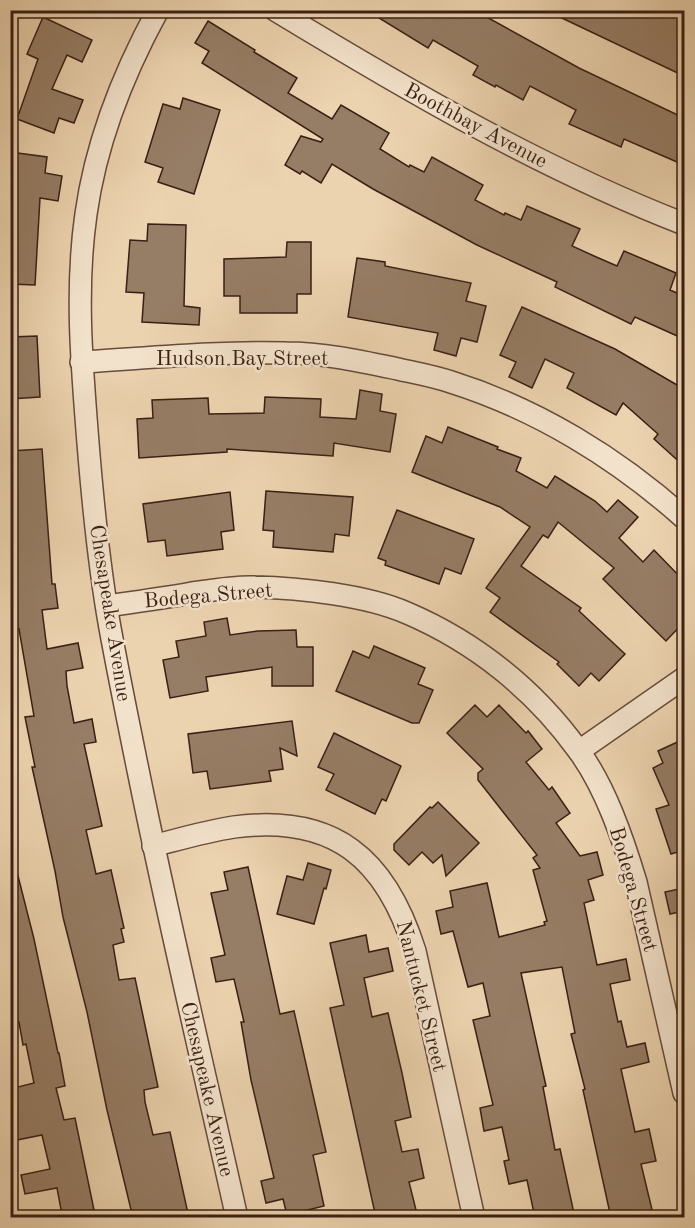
<svg xmlns="http://www.w3.org/2000/svg" width="695" height="1228" font-family="'Old Standard TT',serif">
<style>
.building{fill:#967d65;stroke:#391f15;stroke-width:1.5}
.lines{fill:none;stroke-linecap:round;stroke-linejoin:round}
.minor-casing{stroke:#664c3c;stroke-width:24}
.minor{stroke:#f3e2cb;stroke-width:21}
.labels{text-anchor:middle;stroke-width:5;stroke-linejoin:round;paint-order:stroke}
.street-label{font-size:21px;fill:#391f15;stroke:#f3e2cb}
</style>
<rect width="100%" height="100%" fill="#ecd3af"/>
<filter id="stains"><feTurbulence type="fractalNoise" baseFrequency=".00333" numOctaves="4"/><feColorMatrix values="0 0 0 0 .2 0 0 0 0 .09 0 0 0 0 .02 0 0 0 .5 -.17"/></filter>
<radialGradient id="worn" r=".72"><stop offset=".6" stop-color="#630" stop-opacity="0"/><stop offset="1" stop-color="#630" stop-opacity=".3"/></radialGradient>
<g class="building">
<polygon points="366,10 474,10 579,68 684,118 684,165 624,139 621,147 569,124 576,110 530,86 523,100 496,85 495,87 473,75 478,66 433,40 428,48"/>
<polygon points="545,10 662,10 684,20 684,76"/>
<polygon points="43,17 92,40 82,62 67,55 52,89 83,100 74,123 59,118 54,133 17,119 38,59 27,54"/>
<polygon points="208,21 255,50 254,52 297,78 288,93 332,119 341,105 389,133 380,149 409,167 410,165 424,172 432,157 483,185 475,200 504,215 505,213 521,220 527,206 580,229 572,246 594,256 617,266 624,251 676,273 670,290 684,296 684,339 635,317 631,324 555,287 557,282 477,245 373,189 332,164 321,183 302,171 300,174 285,165 301,136 321,142 323,139 202,63 209,51 195,43"/>
<polygon points="183,98 220,110 194,194 158,182 163,168 145,162 163,104 180,109"/>
<polygon points="10,152 47,157 45,173 62,176 58,201 40,198 35,285 10,284"/>
<polygon points="148,224 186,225 184,306 200,308 199,325 142,322 144,293 126,292 130,240 147,241"/>
<polygon points="287,242 311,242 311,294 297,294 297,313 240,313 240,296 224,296 224,259 286,257"/>
<polygon points="357,258 385,262 385,266 471,283 466,301 486,306 477,342 461,338 456,356 434,350 438,333 348,317"/>
<polygon points="522,307 615,349 684,389 684,466 654,439 658,434 623,403 616,415 567,388 574,373 545,359 532,388 509,377 516,362 500,355"/>
<polygon points="37,336 40,397 10,399 10,337"/>
<polygon points="360,390 382,394 380,411 396,414 390,452 334,443 333,456 227,449 227,452 139,458 137,419 153,418 152,400 208,398 209,414 264,413 265,397 321,399 320,417 356,419"/>
<polygon points="448,427 498,447 497,449 521,458 516,471 547,488 555,476 595,501 607,512 618,500 638,517 619,538 643,562 654,550 684,581 684,622 666,641 603,579 614,568 558,522 548,538 543,535 521,566 581,608 579,611 625,654 599,681 591,673 579,686 557,664 559,662 490,612 500,598 486,588 530,527 500,507 412,472 426,436 442,443"/>
<polygon points="42,449 52,584 55,584 58,608 42,610 47,649 78,643 83,668 66,671 67,686 74,723 92,719 96,742 84,744 102,826 86,830 96,874 111,870 124,928 121,929 124,942 113,945 119,980 135,978 158,1087 144,1090 145,1102 153,1135 170,1132 189,1218 133,1218 107,1110 87,1012 63,917 55,871 32,767 35,767 25,717 34,716 19,629 10,631 10,451"/>
<polygon points="266,491 353,497 349,536 335,534 333,552 273,547 274,531 263,530"/>
<polygon points="230,492 234,530 221,532 223,549 167,556 165,540 148,542 143,504"/>
<polygon points="397,510 474,539 461,574 445,568 439,584 385,565 386,561 378,558"/>
<polygon points="227,618 230,635 258,631 296,630 297,647 313,647 313,686 272,686 272,667 206,677 208,691 170,698 163,660 179,657 176,641 206,636 204,622"/>
<polygon points="374,646 425,668 418,684 433,690 419,723 412,723 336,691 353,651 369,658"/>
<polygon points="475,705 487,717 499,705 526,733 528,731 542,749 526,762 549,790 552,787 570,813 556,823 580,856 597,852 603,875 588,880 594,900 584,903 597,965 626,959 630,980 610,984 618,1022 621,1021 627,1047 645,1043 649,1062 621,1069 635,1132 649,1129 656,1161 641,1164 654,1218 611,1218 583,1090 585,1089 571,1034 575,1033 562,967 521,973 546,1086 543,1087 555,1150 560,1149 575,1218 535,1218 527,1180 509,1184 504,1161 509,1160 502,1127 484,1131 480,1108 493,1105 473,1020 490,1016 483,983 468,987 453,931 441,934 436,911 453,907 450,891 487,883 499,937 545,925 544,922 547,921 533,870 540,868 533,858 537,855 478,780 478,773 483,769 447,733"/>
<polygon points="292,721 297,756 280,748 283,769 269,771 271,781 210,789 207,771 193,773 188,734"/>
<polygon points="334,733 401,766 386,801 382,799 375,814 326,790 334,774 318,767"/>
<polygon points="684,739 684,850 671,854 656,809 669,805 653,768 663,763 658,751"/>
<polygon points="438,802 479,843 446,876 442,855 433,863 422,852 409,865 394,850 394,844 430,807 432,808"/>
<polygon points="308,863 331,870 326,889 324,888 314,924 277,914 287,876 303,880"/>
<polygon points="248,867 280,1014 294,1011 326,1152 313,1155 324,1206 287,1215 283,1199 266,1203 261,1181 274,1178 251,1080 241,1022 244,1022 234,979 216,982 211,958 225,955 211,893 228,890 224,872"/>
<polygon points="17,872 34,939 58,1053 59,1053 65,1086 56,1088 64,1120 75,1118 94,1210 62,1215 57,1188 25,1194 21,1175 50,1169 42,1135 17,1140 10,1099 10,1089 34,1083 26,1044 23,1045 19,1022 10,1024 10,873"/>
<polygon points="684,888 684,911 670,914 665,892"/>
<polygon points="366,935 369,952 388,948 393,971 364,978 372,1017 388,1013 402,1073 411,1117 395,1121 402,1152 418,1149 424,1178 409,1182 418,1218 376,1218 330,1008 344,1005 330,943"/>
</g>
<g class="lines">
<defs>
<g id="minor">
<path d="M 158,10 C 123,74 96,142 86,214 C 75,290 82,367 88,443 C 93,505 99,567 110,628 C 119,677 129,726 139,775 C 169,923 204,1070 237,1218"/>
<path d="M 275,10 C 407,90 540,168 684,224"/>
<path d="M 81,362 C 149,358 218,351 286,353 C 324,353 360,361 398,369 C 415,373 433,376 451,382 C 537,409 617,458 684,518"/>
<path d="M 107,606 C 135,602 164,598 192,593 C 213,590 235,586 255,587 C 300,588 366,595 407,613 C 475,642 535,690 578,750 C 605,786 623,839 636,882 L 684,1093"/>
<polyline points="579,751 684,678"/>
<path d="M 153,846 C 180,839 207,831 234,827 C 335,814 386,859 415,951 L 474,1218"/>
</g>
</defs>
<use href="#minor" class="minor-casing"/>
<use href="#minor" class="minor"/>
</g>
<g class="labels">
<g class="street-label">
<text transform="translate(476 125) rotate(28)" y="7">Boothbay Avenue</text>
<text x="242" y="365">Hudson Bay Street</text>
<text transform="translate(208 595) rotate(-5)" y="7">Bodega Street</text>
<text transform="translate(111 613) rotate(81)" y="7">Chesapeake Avenue</text>
<text transform="translate(634 889) rotate(74)" y="7">Bodega Street</text>
<text transform="translate(422 996) rotate(76)" y="7">Nantucket Street</text>
<text transform="translate(208 1089) rotate(77)" y="7">Chesapeake Avenue</text>
</g>
</g>
<rect width="695" height="1228" fill="none" stroke="#ecd3af" stroke-width="36"/>
<rect x="12" y="12" width="671" height="1204" fill="none" stroke="#391f15" stroke-width="3"/>
<rect x="18" y="18" width="659" height="1192" fill="none" stroke="#391f15" stroke-width="1.5"/>
<rect width="100%" height="100%" filter="url(#stains)"/>
<rect width="100%" height="100%" fill="url(#worn)"/>
</svg>
